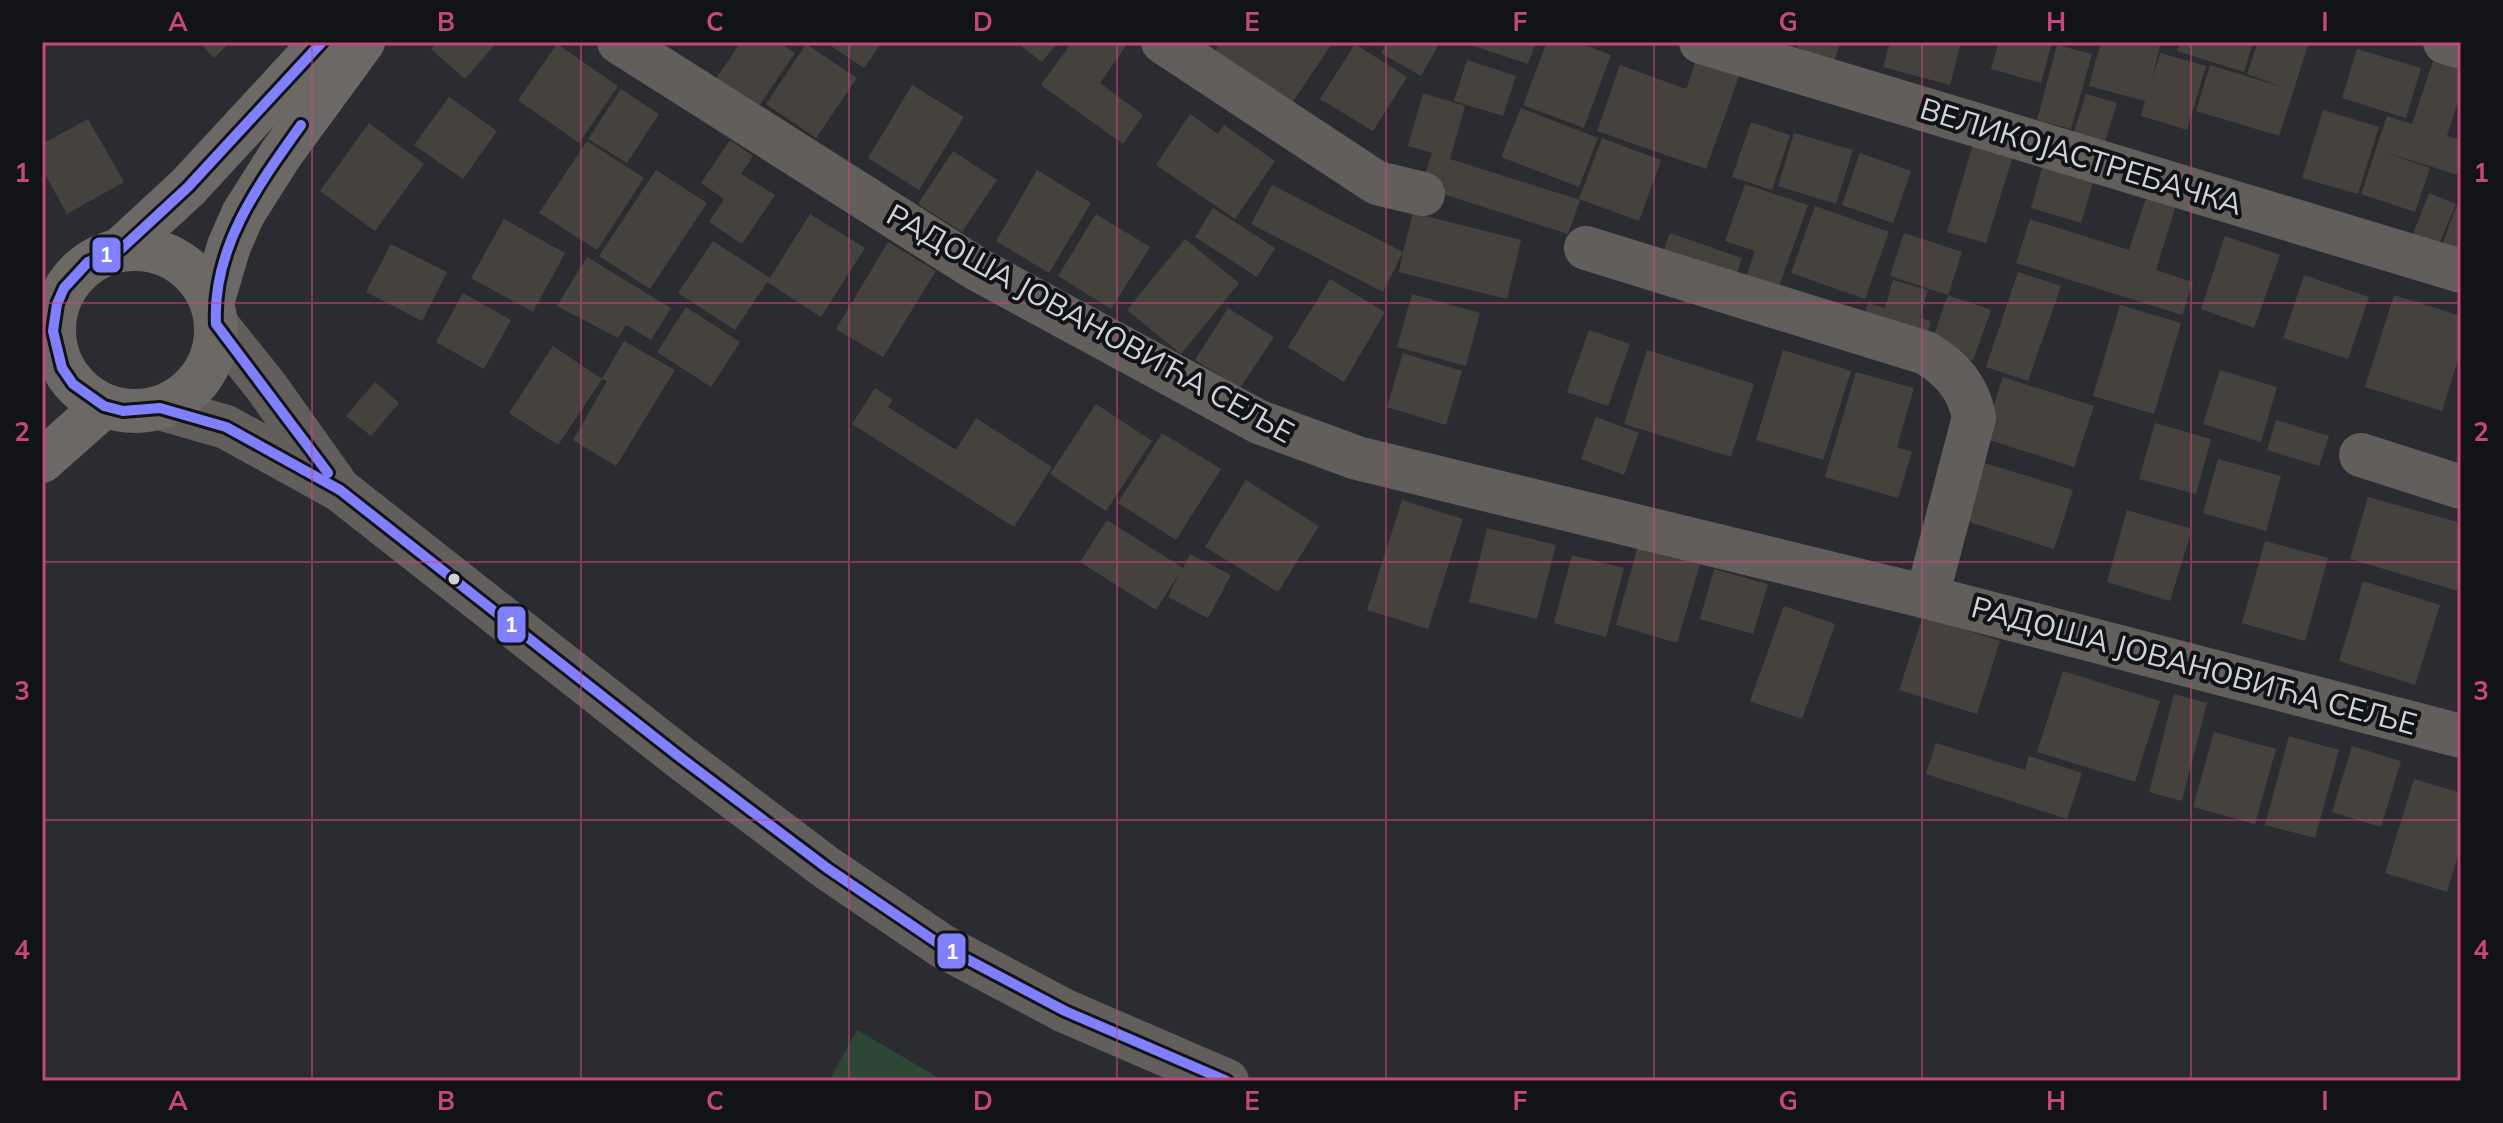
<svg xmlns="http://www.w3.org/2000/svg" width="2503" height="1123" font-family="Mulish,sans-serif">
<style>
.green{fill:#2d4735}
.building{fill:#45423e}
.lines{fill:none;stroke-linecap:round;stroke-linejoin:round}
.minor{stroke:#625e5b;stroke-width:44}
.major{stroke:#6c6865;stroke-width:44}
.bus-1-casing{stroke:#111317;stroke-width:16}
.bus-1{stroke:#8080ff;stroke-width:10}
.grid{fill:none;stroke:#c6477b;stroke-width:2;stroke-opacity:0.55}
.bus-dot{fill:#d1d3da;stroke:#111317;stroke-width:3}
.labels{text-anchor:middle;stroke-width:8;stroke-linejoin:round;paint-order:stroke}
.street-label{font-size:30px;fill:#d1d3da;stroke:#111317}
.line-badge{stroke:#111317;stroke-width:3}
.badge-label{font-size:22px;text-anchor:middle;font-weight:bold;fill:#fff}
.neatline{fill:none;stroke:#c6477b;stroke-width:3}
.grid-label{font-size:26px;text-anchor:middle;font-weight:bold;fill:#c6477b}
</style>
<rect width="100%" height="100%" fill="#2a2c32"/>
<polygon class="green" points="857,1030 944,1081 829,1081"/>
<g class="building">
<polygon points="199,42 230,42 214,58"/>
<polygon points="437,42 497,42 465,79 431,49"/>
<polygon points="741,42 778,42 795,53 752,116 710,87"/>
<polygon points="825,42 882,42 864,68"/>
<polygon points="1016,42 1058,42 1042,62"/>
<polygon points="1072,42 1127,44 1100,83 1143,115 1123,144 1041,85"/>
<polygon points="1221,42 1333,42 1286,112 1209,60"/>
<polygon points="1387,42 1440,42 1421,76 1381,53"/>
<polygon points="1472,42 1536,42 1528,64 1471,45"/>
<polygon points="1547,42 1577,42 1611,55 1584,128 1523,105"/>
<polygon points="1799,42 1841,42 1833,63 1797,47"/>
<polygon points="1890,42 1961,42 1950,85 1883,67"/>
<polygon points="1999,42 2052,42 2041,83 1991,69"/>
<polygon points="2101,42 2144,42 2160,46 2152,80 2160,53 2206,66 2187,130 2141,116 2145,101 2089,86"/>
<polygon points="2180,42 2253,42 2244,72 2177,51"/>
<polygon points="2258,42 2309,42 2279,136 2196,111 2210,65 2285,88 2247,74"/>
<polygon points="557,44 618,86 579,143 518,100"/>
<polygon points="806,44 857,78 816,138 766,104"/>
<polygon points="1355,44 1407,77 1373,131 1320,99"/>
<polygon points="2057,45 2092,54 2071,129 2037,120"/>
<polygon points="2357,49 2421,68 2406,118 2342,98"/>
<polygon points="2435,55 2461,63 2461,92 2447,136 2461,140 2461,176 2382,151 2430,168 2415,212 2361,194 2387,116 2412,124"/>
<polygon points="1467,60 1516,76 1503,116 1454,101"/>
<polygon points="1696,61 1739,76 1706,169 1597,131 1620,65 1686,89"/>
<polygon points="912,85 964,117 919,190 868,158"/>
<polygon points="621,89 659,114 627,163 588,139"/>
<polygon points="1423,93 1465,106 1450,159 1580,200 1568,234 1421,187 1432,153 1408,146"/>
<polygon points="2086,94 2117,103 2105,141 2074,132"/>
<polygon points="449,97 497,131 463,179 414,145"/>
<polygon points="1521,108 1598,138 1579,187 1501,157"/>
<polygon points="2323,110 2379,127 2358,194 2302,178"/>
<polygon points="1190,114 1218,134 1224,125 1275,161 1235,219 1156,165"/>
<polygon points="88,119 124,182 67,214 42,169 42,144"/>
<polygon points="1751,122 1790,135 1772,190 1732,177"/>
<polygon points="369,123 424,164 375,231 320,191"/>
<polygon points="1794,133 1853,150 1836,204 1778,186"/>
<polygon points="1602,138 1661,160 1639,221 1579,199"/>
<polygon points="730,140 753,156 741,174 775,195 742,244 709,222 724,199 701,183"/>
<polygon points="587,141 644,178 597,250 539,213"/>
<polygon points="1973,144 2013,156 1986,243 1947,232"/>
<polygon points="953,151 997,180 962,232 918,204"/>
<polygon points="1860,153 1911,171 1893,223 1842,205"/>
<polygon points="2043,164 2094,179 2081,223 2031,208"/>
<polygon points="656,170 707,203 650,289 599,256"/>
<polygon points="1037,170 1091,203 1049,273 996,241"/>
<polygon points="1745,184 1808,205 1773,303 1741,292 1755,251 1725,241"/>
<polygon points="1272,185 1403,252 1413,213 1521,240 1507,299 1399,272 1403,252 1383,292 1251,224"/>
<polygon points="2429,193 2456,204 2436,252 2410,242"/>
<polygon points="2461,194 2461,258 2440,250"/>
<polygon points="2147,195 2176,205 2156,270 2193,282 2182,315 2016,263 2030,219 2129,250"/>
<polygon points="1815,206 1889,232 1865,299 1791,273"/>
<polygon points="1213,208 1275,248 1257,277 1195,237"/>
<polygon points="810,214 865,248 821,317 767,282 735,330 678,293 713,241 770,278"/>
<polygon points="1096,214 1150,247 1111,309 1058,276"/>
<polygon points="504,219 565,253 533,312 471,278"/>
<polygon points="1670,233 1742,258 1731,290 1658,265"/>
<polygon points="1904,233 1962,252 1948,295 1890,276"/>
<polygon points="2225,236 2280,255 2254,328 2201,309"/>
<polygon points="1185,239 1239,283 1181,354 1127,310"/>
<polygon points="888,242 936,271 883,357 836,329"/>
<polygon points="391,244 447,272 422,321 366,292"/>
<polygon points="587,257 671,308 651,340 626,325 618,338 557,306"/>
<polygon points="2018,272 2061,286 2028,381 1986,367"/>
<polygon points="2304,275 2369,297 2348,359 2283,338"/>
<polygon points="1330,279 1385,312 1344,382 1288,347"/>
<polygon points="1893,280 1928,290 1920,318 1931,321 1924,347 1860,329 1868,303 1885,308"/>
<polygon points="463,293 511,320 484,369 436,342"/>
<polygon points="1412,294 1480,313 1466,366 1397,347"/>
<polygon points="1948,295 1991,310 1973,361 1930,346"/>
<polygon points="2394,295 2461,316 2461,350 2442,411 2365,387"/>
<polygon points="2120,305 2181,323 2154,414 2093,396"/>
<polygon points="686,307 740,342 711,387 657,352"/>
<polygon points="1228,308 1274,337 1240,388 1195,360"/>
<polygon points="1589,330 1630,344 1608,406 1567,392"/>
<polygon points="624,341 675,370 616,466 573,440 607,381 602,379"/>
<polygon points="553,346 602,379 558,445 509,413"/>
<polygon points="1647,350 1754,384 1731,457 1624,424"/>
<polygon points="1783,350 1851,371 1823,460 1756,440"/>
<polygon points="1403,353 1462,371 1446,425 1387,407"/>
<polygon points="2220,370 2277,387 2261,442 2203,424"/>
<polygon points="1856,372 1914,388 1897,447 1912,452 1898,498 1825,477"/>
<polygon points="2003,377 2094,406 2074,467 1983,438"/>
<polygon points="375,382 399,403 371,436 346,416"/>
<polygon points="875,388 893,400 888,407 956,450 976,418 1052,467 1014,527 852,424"/>
<polygon points="1096,404 1152,441 1106,511 1050,474"/>
<polygon points="1596,417 1639,433 1624,475 1581,459"/>
<polygon points="2276,420 2329,436 2319,466 2267,450"/>
<polygon points="2155,423 2211,439 2196,494 2139,479"/>
<polygon points="1162,433 1221,469 1176,540 1118,503"/>
<polygon points="2218,459 2281,476 2266,531 2203,513"/>
<polygon points="1978,461 2073,490 2054,549 1960,519"/>
<polygon points="1246,480 1319,526 1278,592 1205,547"/>
<polygon points="2368,497 2461,523 2461,592 2350,559"/>
<polygon points="1402,500 1463,519 1428,629 1367,610"/>
<polygon points="2127,510 2192,529 2170,601 2107,582"/>
<polygon points="1107,520 1183,568 1190,554 1231,575 1208,618 1168,597 1179,574 1156,610 1080,562"/>
<polygon points="1487,528 1556,545 1537,619 1469,602"/>
<polygon points="2265,541 2328,558 2305,641 2242,623"/>
<polygon points="1638,546 1700,564 1677,643 1616,625"/>
<polygon points="1572,555 1624,568 1606,637 1554,623"/>
<polygon points="1714,569 1768,584 1753,634 1700,619"/>
<polygon points="2363,581 2440,605 2415,685 2339,661"/>
<polygon points="1784,606 1835,624 1802,719 1750,701"/>
<polygon points="1923,616 2000,641 1977,714 1899,690"/>
<polygon points="2063,671 2160,701 2135,782 2037,752"/>
<polygon points="2174,694 2207,703 2182,801 2149,792"/>
<polygon points="2214,732 2276,749 2255,824 2193,807"/>
<polygon points="2289,736 2339,750 2315,838 2265,825"/>
<polygon points="1936,743 2025,770 2029,756 2082,773 2067,819 1926,774"/>
<polygon points="2352,746 2401,761 2381,827 2332,812"/>
<polygon points="2414,779 2461,793 2461,845 2447,892 2385,873"/>
</g>
<g class="lines">
<g class="minor">
<polyline points="619,42 977,269 1259,422 1357,458 1927,597 2461,736"/>
<polyline points="1163,42 1377,183 1423,194"/>
<polyline points="1701,42 2461,271"/>
<polyline points="2445,42 2461,47"/>
<path d="M 1586,248 L 1926,353 C 1952,369 1968,387 1974,417 L 1927,597"/>
<polyline points="216,324 265,385 334,482"/>
<polyline points="42,326 53,322"/>
<polyline points="160,408 226,427 340,490 681,758 827,868 942,946 1065,1011 1227,1081"/>
<polyline points="2361,455 2461,487"/>
</g>
<g class="major">
<circle cx="135" cy="330" r="81"/>
<polyline points="121,249 188,187 322,42"/>
<polyline points="212,303 229,246 243,214 281,154 363,42"/>
<polyline points="42,461 104,406"/>
</g>
<defs>
<g id="bus-1">
<polyline points="322,42 188,187 121,249 88,262 64,288 57,304 53,331 62,368 73,384 104,406 123,411 160,408 226,427 340,490 681,758 827,868 942,946 1065,1011 1227,1081"/>
<path d="M 301,125 C 258,185 212,248 216,324 L 328,473"/>
</g>
</defs>
<use href="#bus-1" class="bus-1-casing"/>
<use href="#bus-1" class="bus-1"/>
</g>
<path class="grid" d="M 312,42 L 312,1081M 581,42 L 581,1081M 849,42 L 849,1081M 1117,42 L 1117,1081M 1386,42 L 1386,1081M 1654,42 L 1654,1081M 1922,42 L 1922,1081M 2191,42 L 2191,1081M 42,303 L 2461,303M 42,562 L 2461,562M 42,820 L 2461,820"/>
<circle class="bus-dot" cx="454" cy="579" r="7"/>
<g class="labels">
<g class="street-label">
<text transform="translate(2081 157) rotate(17)" y="10">ВЕЛИКОЈАСТРЕБАЧКА</text>
<text transform="translate(1090 324) rotate(29)" y="10">РАДОША ЈОВАНОВИЋА СЕЉЕ</text>
<text transform="translate(2194 666) rotate(15)" y="10">РАДОША ЈОВАНОВИЋА СЕЉЕ</text>
</g>
</g>
<g class="line-badge">
<rect x="91" y="236" width="31" height="38" rx="8" fill="#8080ff"/>
<rect x="496" y="605" width="31" height="39" rx="8" fill="#8080ff"/>
<rect x="936" y="932" width="31" height="38" rx="8" fill="#8080ff"/>
</g>
<g class="badge-label">
<text x="106" y="262">1</text>
<text x="511" y="632">1</text>
<text x="952" y="959">1</text>
</g>
<rect width="2503" height="1123" fill="none" stroke="#111317" stroke-width="88"/>
<rect x="44" y="44" width="2415" height="1035" class="neatline"/>
<g class="grid-label">
<text x="178" y="31">A</text>
<text x="446" y="31">B</text>
<text x="715" y="31">C</text>
<text x="983" y="31">D</text>
<text x="1252" y="31">E</text>
<text x="1520" y="31">F</text>
<text x="1788" y="31">G</text>
<text x="2056" y="31">H</text>
<text x="2325" y="31">I</text>
<text x="22" y="182">1</text>
<text x="2481" y="182">1</text>
<text x="22" y="441">2</text>
<text x="2481" y="441">2</text>
<text x="22" y="700">3</text>
<text x="2481" y="700">3</text>
<text x="22" y="959">4</text>
<text x="2481" y="959">4</text>
<text x="178" y="1110">A</text>
<text x="446" y="1110">B</text>
<text x="715" y="1110">C</text>
<text x="983" y="1110">D</text>
<text x="1252" y="1110">E</text>
<text x="1520" y="1110">F</text>
<text x="1788" y="1110">G</text>
<text x="2056" y="1110">H</text>
<text x="2325" y="1110">I</text>
</g>
</svg>
